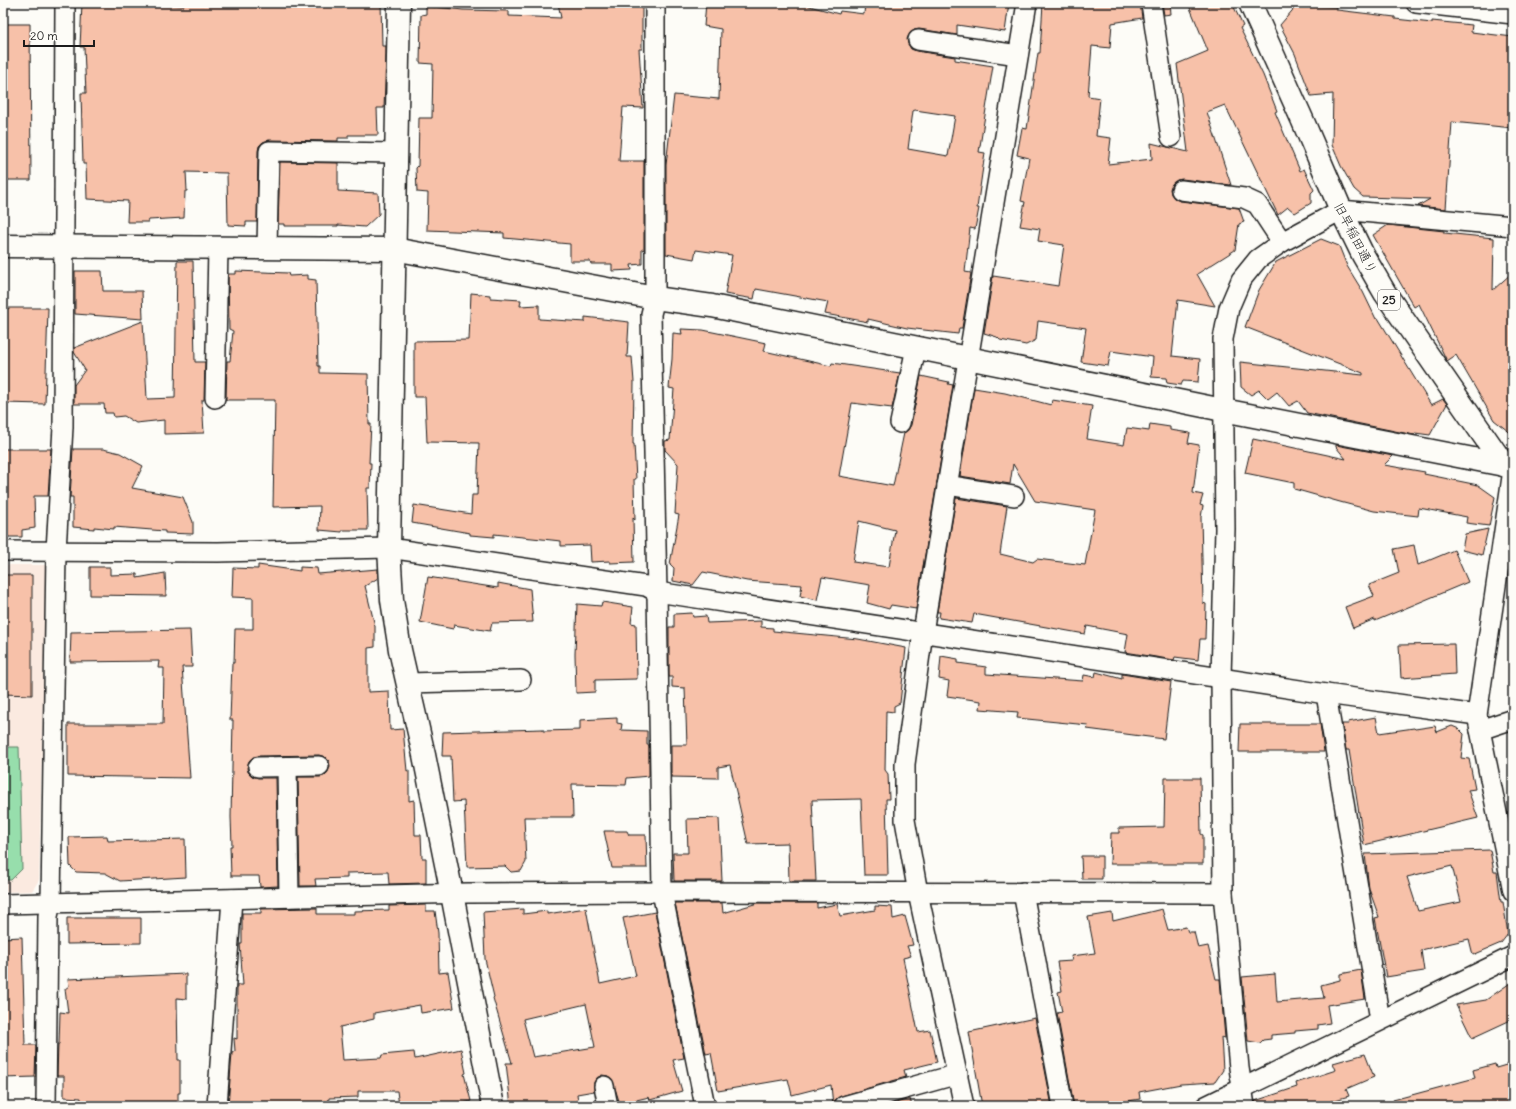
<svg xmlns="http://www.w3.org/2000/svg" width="1516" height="1109" font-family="Delius,'Klee One',sans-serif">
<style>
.built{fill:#fbeae0}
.green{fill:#97deac;stroke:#5a7d64}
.building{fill:#f7c1a9;stroke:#1c1c1c;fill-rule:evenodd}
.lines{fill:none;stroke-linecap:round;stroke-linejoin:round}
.street-casing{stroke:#1c1c1c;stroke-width:22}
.secondary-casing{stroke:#1c1c1c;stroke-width:25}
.primary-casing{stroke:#1c1c1c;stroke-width:25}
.street{stroke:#fdfcf7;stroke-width:19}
.secondary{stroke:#fdfcf7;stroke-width:22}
.primary{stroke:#fdfcf7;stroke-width:22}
.labels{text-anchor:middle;stroke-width:3;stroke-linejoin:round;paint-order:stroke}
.shield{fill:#fdfcf7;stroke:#605f5e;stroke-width:1}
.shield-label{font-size:12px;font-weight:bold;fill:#1c1c1c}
.street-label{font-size:13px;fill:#1c1c1c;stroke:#fdfcf7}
</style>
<rect width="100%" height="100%" fill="#fdfcf7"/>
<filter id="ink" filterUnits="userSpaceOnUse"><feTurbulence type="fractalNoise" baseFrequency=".025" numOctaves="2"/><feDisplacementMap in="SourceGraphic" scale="8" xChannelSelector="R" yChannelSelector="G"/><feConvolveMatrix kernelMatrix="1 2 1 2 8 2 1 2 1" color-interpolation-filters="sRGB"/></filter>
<g filter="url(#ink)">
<polygon class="built" points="3,565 46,565 39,880 32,891 3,892"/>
<polygon class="green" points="3,747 19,747 22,869 11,880 3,880"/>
<g class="building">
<polygon points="82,3 138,3 184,6 184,4 233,6 233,3 381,3 382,46 386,46 386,55 384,108 377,108 378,135 348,135 348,138 338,138 338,141 269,140 263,142 259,146 258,151 257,222 246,222 246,226 228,225 227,173 186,172 187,191 185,191 184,218 149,220 148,222 127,222 128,201 87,199 86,164 83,164 81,93 86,93 84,47 80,47"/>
<polygon points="558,3 642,3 642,49 639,49 643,108 623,107 619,161 644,161 644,250 642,249 642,264 631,265 632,270 612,271 612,264 591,264 590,261 570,261 570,244 504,238 504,233 427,230 428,193 417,192 416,168 418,166 419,118 432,118 433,64 420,63 421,15 426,14 426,6 463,10 509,11 509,16 561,18"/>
<path d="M 706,3 L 792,3 L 802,4 L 839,14 L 840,11 L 864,14 L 865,3 L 1009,3 L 1005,32 L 957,25 L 957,35 L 919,29 L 914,30 L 910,33 L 907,39 L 908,44 L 911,49 L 916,51 L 955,57 L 955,60 L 993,66 L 979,152 L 985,153 L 977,208 L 979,208 L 975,229 L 970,228 L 965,272 L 971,273 L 962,328 L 959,328 L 958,334 L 907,328 L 868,319 L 868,322 L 825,314 L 828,302 L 756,289 L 754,299 L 725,294 L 732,255 L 696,250 L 694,259 L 666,254 L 666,165 L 674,95 L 719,99 L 721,29 L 704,26 ZM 915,110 L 955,116 L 948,156 L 908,149 L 913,111 Z"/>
<polygon points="1043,3 1140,3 1142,18 1112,23 1110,48 1092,46 1088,96 1100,98 1096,136 1111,138 1108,164 1152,159 1151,143 1188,152 1177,64 1208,51 1188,3 1232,3 1243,26 1240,28 1263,75 1277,111 1275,112 1300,171 1304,169 1314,190 1311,193 1311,203 1295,213 1288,207 1278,215 1225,105 1207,112 1231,185 1182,179 1177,180 1172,184 1170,189 1171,194 1174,198 1180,201 1239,208 1244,222 1239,224 1235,250 1197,274 1215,306 1178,300 1172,356 1200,359 1198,382 1183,381 1181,385 1167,383 1166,378 1151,377 1153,357 1111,351 1108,366 1081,362 1086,328 1038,321 1036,340 1026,345 1000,340 997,337 984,333 993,276 1058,286 1064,245 1038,241 1040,229 1020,226 1025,202 1021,201 1029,158 1017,155 1022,128 1027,129 1038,53 1040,53"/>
<polygon points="1162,3 1170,3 1171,14 1164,15"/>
<polygon points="1297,5 1337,7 1337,10 1395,17 1395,19 1432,23 1432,21 1472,25 1471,32 1513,37 1513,128 1452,122 1446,209 1418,206 1430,199 1363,197 1354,189 1341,166 1332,145 1333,94 1311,96 1295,54 1280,25"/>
<polygon points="3,24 30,24 31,180 3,180"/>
<polygon points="280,162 338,163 338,191 378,193 379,214 365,227 338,225 338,226 284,226 284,224 278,224"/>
<polygon points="1388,225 1444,231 1444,233 1494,238 1493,290 1513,272 1513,435 1494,420 1456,355 1447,361 1419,304 1414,307 1373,235"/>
<polygon points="1321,239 1339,246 1347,266 1363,292 1376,319 1378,318 1431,405 1443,399 1447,404 1430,435 1415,433 1414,435 1307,413 1298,401 1289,406 1277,392 1268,399 1259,390 1251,395 1241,387 1240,362 1363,375 1363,373 1245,327 1259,290 1276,262"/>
<polygon points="177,261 193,261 195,362 205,362 204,400 202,400 204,433 164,434 164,420 136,423 124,416 114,417 113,413 105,413 104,404 74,404 74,385 85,370 74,352 74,348 143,321 147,399 175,398"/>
<polygon points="75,271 102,271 103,291 142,291 143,319 75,314"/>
<polygon points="236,271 288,273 289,276 308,275 308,279 316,280 318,366 320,366 320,373 368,374 369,424 371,424 369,463 371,463 370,488 367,488 368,530 342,530 342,532 319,530 320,506 273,507 275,400 226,400 227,361 230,361 233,331 229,329 228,274 236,274"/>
<polygon points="471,293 490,295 490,298 521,300 520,306 539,305 539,319 585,322 585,317 629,322 627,357 632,357 634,382 633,444 634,444 636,479 634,479 635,520 633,518 634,562 610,563 610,561 591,562 590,545 561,546 561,541 494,534 494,537 470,535 470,533 412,523 414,505 471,514 472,495 477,495 479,443 427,442 425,397 414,397 414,341 469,340"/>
<polygon points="4,308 48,308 45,404 3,403 3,346 5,346"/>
<path d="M 681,329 L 703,330 L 766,343 L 764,351 L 831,366 L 832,363 L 900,373 L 892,408 L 852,403 L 839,476 L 893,486 L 904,433 L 908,430 L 911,425 L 921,376 L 949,382 L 948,384 L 953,385 L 916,609 L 891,605 L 889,609 L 867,603 L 870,585 L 822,577 L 817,600 L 800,596 L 802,585 L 747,581 L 703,572 L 693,585 L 673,581 L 674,568 L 670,564 L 679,515 L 675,514 L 678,464 L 665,450 L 665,441 L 670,440 L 674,389 L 669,388 L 672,359 L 673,333 L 682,334 ZM 859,521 L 895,530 L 889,567 L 853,562 Z"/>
<polygon points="974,388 1005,393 1051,405 1052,400 1092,406 1087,439 1124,445 1127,428 1149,431 1150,424 1170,427 1170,430 1190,433 1188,443 1199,445 1193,493 1203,495 1200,505 1203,506 1201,517 1203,603 1206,604 1205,639 1200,639 1198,660 1175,657 1174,660 1125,652 1128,634 1087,626 1085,634 974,614 972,623 939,618 940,612 937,612 956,498 1007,506 1000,554 1033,562 1037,559 1085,565 1095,510 1035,501 1013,464 1010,484 960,476"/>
<polygon points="1253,439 1346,459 1336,447 1336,445 1393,456 1384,465 1425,472 1424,474 1478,485 1495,497 1489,526 1466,523 1467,517 1419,508 1418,516 1374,511 1340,502 1294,489 1294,483 1245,473"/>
<polygon points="3,449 51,449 48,496 34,496 35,528 22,530 22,537 3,537"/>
<polygon points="73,449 103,449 120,453 143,466 132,488 183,497 193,522 193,534 165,533 165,531 114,527 114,529 94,527 94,529 73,527 73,497 70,497"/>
<polygon points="1488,529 1482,555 1462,550 1465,534"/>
<polygon points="1414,545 1418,565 1454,550 1468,582 1375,621 1375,619 1353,628 1345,607 1374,596 1369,585 1399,573 1394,549"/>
<polygon points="258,565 300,571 300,567 317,568 318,574 378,569 378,578 365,586 375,626 375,647 368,648 368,692 389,691 390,730 403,729 407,771 409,770 409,801 414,800 415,835 421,835 422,858 426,858 426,883 389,884 388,872 347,873 347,878 315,879 316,886 300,886 298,777 320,777 324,776 328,772 330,766 329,761 325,757 319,755 258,756 253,757 249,761 247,768 248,772 252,776 258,778 276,778 278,886 260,887 259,876 231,876 230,846 232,846 231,817 233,720 230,720 232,663 234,663 235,629 253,629 253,598 232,597 233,568 258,569"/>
<polygon points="90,567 110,567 110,575 137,574 137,578 165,573 166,596 90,595"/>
<polygon points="3,575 32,575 32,695 3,694"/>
<polygon points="428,577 498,588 498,583 530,589 533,622 492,623 490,631 454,625 453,629 420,622"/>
<polygon points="602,602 633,607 631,623 636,624 637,679 595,680 595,692 576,693 575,654 577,604 601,606"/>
<polygon points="692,613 693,617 706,616 707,623 761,621 761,627 773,628 773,631 858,639 906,648 900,703 894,706 894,712 886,711 885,770 888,774 889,799 886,799 888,875 864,875 861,799 812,800 816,881 789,881 788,843 748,844 730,765 718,767 718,778 671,777 671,745 687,745 685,688 672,687 672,677 669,677 669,627 674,627 674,614"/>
<polygon points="190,630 192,667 182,667 190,778 68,776 68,724 163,724 164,668 158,668 159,661 70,662 71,632"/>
<polygon points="1454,644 1455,674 1401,678 1399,645"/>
<polygon points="941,656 958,659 958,663 986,667 986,674 1083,681 1084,675 1095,677 1096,672 1122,679 1122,674 1171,682 1164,739 1087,729 1088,725 1017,718 1018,712 980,709 981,701 947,696 949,681 939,679"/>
<polygon points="1376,717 1379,733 1414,728 1415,729 1435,726 1437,732 1452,726 1459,729 1464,734 1461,758 1469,759 1475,789 1468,790 1478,818 1364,845 1349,750 1346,750 1342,724 1349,724 1348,722"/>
<polygon points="617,718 617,723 622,724 621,730 647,731 647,745 649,745 649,776 627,778 626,785 572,784 573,817 524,817 526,862 521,871 511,872 505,866 467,867 464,801 453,802 451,756 442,756 443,732 543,729 543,731 580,730 580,720"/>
<polygon points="1240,724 1320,724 1324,752 1239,752"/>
<polygon points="1165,778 1200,778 1201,834 1203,835 1203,864 1110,864 1111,833 1119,833 1119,828 1164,827"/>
<polygon points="719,818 722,881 674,881 673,853 688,853 687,819"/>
<polygon points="604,831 627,831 629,835 646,835 647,868 612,868"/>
<polygon points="107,836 108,841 185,839 186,877 120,881 105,873 76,872 70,866 69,837"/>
<path d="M 1490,850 L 1494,872 L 1497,872 L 1501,902 L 1503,902 L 1508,934 L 1501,943 L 1473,955 L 1469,939 L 1421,950 L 1424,971 L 1386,977 L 1375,918 L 1379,917 L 1369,889 L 1365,854 ZM 1452,866 L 1461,902 L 1418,911 L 1407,877 Z"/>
<polygon points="1081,856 1102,856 1102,879 1082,879"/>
<polygon points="675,903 722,903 723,913 758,903 817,903 817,908 837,904 840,916 875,910 875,906 892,907 893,919 905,916 913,945 907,946 911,956 903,958 918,1032 930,1030 937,1062 904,1070 906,1077 841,1096 836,1099 833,1106 831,1085 792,1095 788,1079 718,1091 711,1053 706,1054"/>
<polygon points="426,905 426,911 435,911 438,933 439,973 448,972 454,1008 421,1013 420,1005 374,1013 374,1019 340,1027 343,1060 381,1058 382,1055 414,1052 415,1059 461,1049 466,1073 464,1074 471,1101 451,1106 399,1106 397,1091 358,1091 358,1097 329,1098 328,1106 228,1106 232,1053 235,1051 234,1038 237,1039 237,985 243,985 240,944 242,944 242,913 261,913 261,909 317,908 317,914 354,914 354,911 389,910 389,906"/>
<path d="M 586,908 L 600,984 L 636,976 L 623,918 L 655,912 L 684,1058 L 673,1060 L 682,1091 L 650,1100 L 649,1097 L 620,1104 L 612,1079 L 608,1076 L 602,1075 L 597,1078 L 594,1082 L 594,1091 L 577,1094 L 578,1101 L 550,1106 L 511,1106 L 506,1063 L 512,1063 L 493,998 L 494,997 L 485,959 L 483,912 L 523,909 L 523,914 L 547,911 L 547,914 ZM 586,1004 L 595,1047 L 533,1057 L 523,1019 Z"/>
<polygon points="1162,909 1168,930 1186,927 1188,932 1194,932 1198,948 1208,946 1216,979 1220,979 1225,1038 1221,1037 1223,1070 1215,1082 1181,1084 1139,1092 1140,1099 1100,1106 1074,1106 1057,1013 1062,1012 1058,992 1062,991 1057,962 1072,961 1071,956 1095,953 1088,917 1112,913 1113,921"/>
<polygon points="67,918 141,918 141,943 67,944"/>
<polygon points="22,937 25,1045 36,1045 35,1077 3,1078 3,938"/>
<polygon points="1361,970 1365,999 1327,1005 1330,1023 1318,1025 1318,1029 1295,1031 1295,1033 1271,1035 1271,1039 1263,1040 1260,1043 1248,1041 1242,977 1275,974 1277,1002 1324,998 1321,985 1340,980 1340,974"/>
<polygon points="186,974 186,999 177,998 178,1060 180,1060 180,1093 178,1093 178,1106 81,1106 81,1098 64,1097 64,1076 57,1076 58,1044 59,1044 60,1012 68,1013 65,989 69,986 68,979"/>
<polygon points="1513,981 1513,1019 1472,1038 1456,1005 1486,1000"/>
<polygon points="1035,1018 1052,1106 982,1106 969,1032"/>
<polygon points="1365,1054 1374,1077 1346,1089 1349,1096 1314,1106 1256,1106 1255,1101 1297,1087 1296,1083 1336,1070 1333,1063"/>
<polygon points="1513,1063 1513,1106 1394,1106 1393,1100 1475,1078 1473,1070 1495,1064 1496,1068"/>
<polygon points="910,1099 912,1106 885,1106"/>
</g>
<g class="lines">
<defs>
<g id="street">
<polyline points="655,3 655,298 651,314 657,592 662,892 705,1106"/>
<polyline points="1151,3 1171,137"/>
<polyline points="1416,3 1513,14"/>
<polyline points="918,40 1018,55"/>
<polyline points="1181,190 1244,198 1257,204 1282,242"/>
<polyline points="267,248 269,151 396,153"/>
<polyline points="215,398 218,248"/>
<polyline points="900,423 916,348"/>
<polyline points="1513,470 1477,715 1513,891"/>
<polyline points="947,485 1014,496"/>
<polyline points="3,551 218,552 389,548 646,586 657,592 1326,694 1477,715"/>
<polyline points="407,683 521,680"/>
<polyline points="1326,694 1380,1020"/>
<polyline points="1480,730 1513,719"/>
<polyline points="258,767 319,766"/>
<polyline points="287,767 289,897"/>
<polyline points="1023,892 1063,1106"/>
<polyline points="3,904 468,893 662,892 1223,893"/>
<polyline points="604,1086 608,1106"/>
<polyline points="46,1106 48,916 51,903 56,551 63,427 65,3"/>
<polyline points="217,1106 232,899"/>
<polyline points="844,1106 958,1074"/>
<polyline points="964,1106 918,893 905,820 905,764 923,632 1027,3"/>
<polyline points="1206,1106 1513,956"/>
<polyline points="1245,1106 1239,1068 1223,893 1221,677 1225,529 1223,339 1229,308 1241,280 1258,259 1282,242 1341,210 1513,226"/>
</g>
<g id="secondary">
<polyline points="399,3 389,548 392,600 400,650 424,755 452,894 493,1106"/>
<polyline points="3,246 394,249 655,298 712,306 1223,410 1504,465"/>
</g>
<polyline id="primary" points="1250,3 1302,119 1341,210 1363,255 1385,293 1504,465 1513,469"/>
</defs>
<use href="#street" class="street-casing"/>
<use href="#secondary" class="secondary-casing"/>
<use href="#primary" class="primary-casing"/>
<use href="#street" class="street"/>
<use href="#secondary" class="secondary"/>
<use href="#primary" class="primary"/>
</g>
</g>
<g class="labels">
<rect class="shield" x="1378" y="290" width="22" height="20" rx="3"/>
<g class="shield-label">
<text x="1389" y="304">25</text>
</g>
<g class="street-label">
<text transform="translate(1356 238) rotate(63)" y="5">旧早稲田通り</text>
</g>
</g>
<rect width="1516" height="1109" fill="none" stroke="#fdfcf7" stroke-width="16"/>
<rect x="8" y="8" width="1500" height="1093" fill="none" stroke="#1c1c1c" stroke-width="1.5" filter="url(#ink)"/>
<path d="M24 40v6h70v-6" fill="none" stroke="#1c1c1c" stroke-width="2"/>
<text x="30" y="40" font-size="12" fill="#1c1c1c" stroke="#fdfcf7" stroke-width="3" paint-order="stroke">20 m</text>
</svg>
